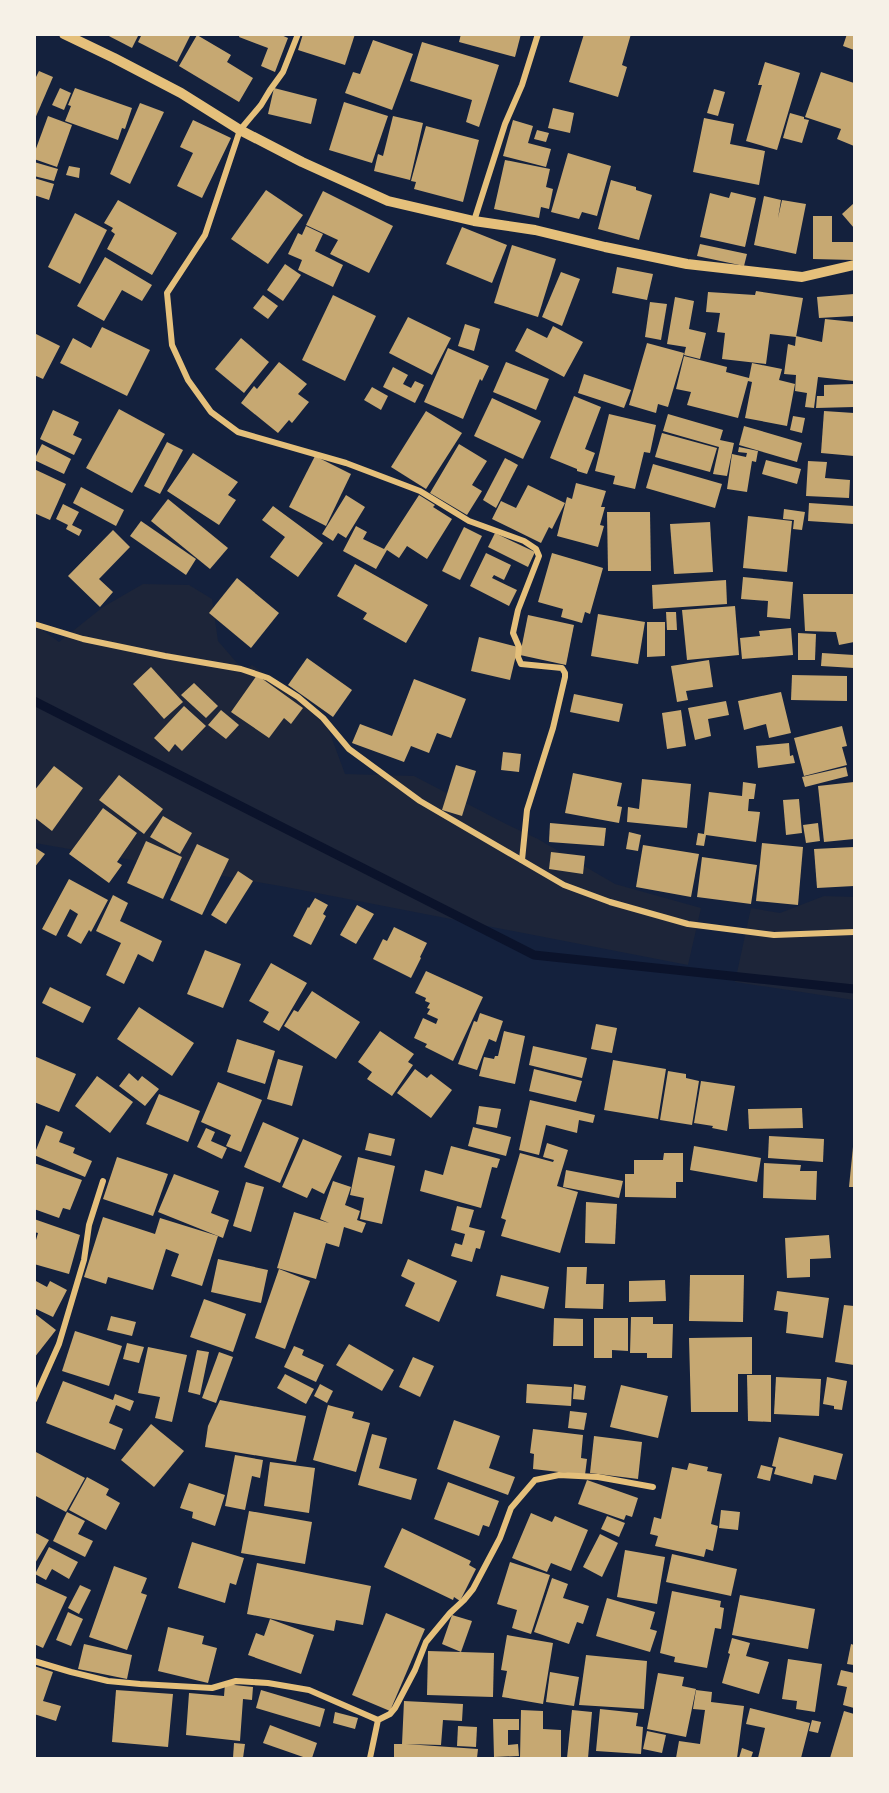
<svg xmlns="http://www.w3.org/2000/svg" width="889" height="1793" font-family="Mulish,sans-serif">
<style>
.green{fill:#1d2539}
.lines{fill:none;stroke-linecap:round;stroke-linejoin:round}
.stream{stroke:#0b132b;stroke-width:9}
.building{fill:#c6a872}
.minor{stroke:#e5c07b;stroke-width:6}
.tertiary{stroke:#e5c07b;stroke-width:10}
</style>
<rect width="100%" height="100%" fill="#14213d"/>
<g class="green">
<polygon points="143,584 189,585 212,599 218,641 244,671 252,665 294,695 328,728 345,774 414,776 506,824 538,839 615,884 701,908 688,965 286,887 35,843 34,624 59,642 103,607"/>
<polygon points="824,896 854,897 854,1000 735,982 751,908 780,913"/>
</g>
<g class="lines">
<polyline class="stream" points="34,701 534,955 854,989"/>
</g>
<g class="building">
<polygon points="105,34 139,34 132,48"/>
<polygon points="142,34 191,34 177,62 138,42"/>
<polygon points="240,34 279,34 288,38 275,72 261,66 268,48 239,37"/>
<polygon points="303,34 355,34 345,65 298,50"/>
<polygon points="461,34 521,34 515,57 459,42"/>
<polygon points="584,34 631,34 622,65 627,67 618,97 569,82"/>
<polygon points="847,34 854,34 854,50 843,46"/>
<polygon points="197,35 231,55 227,62 253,78 239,102 179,66"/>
<polygon points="373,40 413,54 392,110 345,93 353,72 360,74"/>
<polygon points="422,42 499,65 479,127 466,122 472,100 410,81"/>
<polygon points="765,62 800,73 777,150 746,141 762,85 758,85"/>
<polygon points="39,71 53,77 34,121 34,81"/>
<polygon points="821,72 854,83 854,146 837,139 841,129 805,117"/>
<polygon points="60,88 71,93 64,110 52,105"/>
<polygon points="75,88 132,108 125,129 122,128 118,140 65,121 71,106 68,105"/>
<polygon points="274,88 317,99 311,124 268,114"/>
<polygon points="714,89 725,92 718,116 707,113"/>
<polygon points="344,102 388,116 372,163 329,150"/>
<polygon points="140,103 164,112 130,184 110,174"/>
<polygon points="553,108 574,113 570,133 548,128"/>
<polygon points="790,113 804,117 804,119 809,120 802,143 783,138"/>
<polygon points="48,116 72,125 57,167 34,159 34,154"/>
<polygon points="393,116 423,123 410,180 374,171 378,154 383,156"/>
<polygon points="704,118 734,124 730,144 765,151 759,185 693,172"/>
<polygon points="193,120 231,138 202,198 177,186 193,153 180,147"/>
<polygon points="513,120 533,126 528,143 551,149 546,167 503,156"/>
<polygon points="426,126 479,140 463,202 414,189 416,182 411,181"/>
<polygon points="537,130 549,133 546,142 534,139"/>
<polygon points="568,153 611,166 597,216 582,212 579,219 551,212"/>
<polygon points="505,160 550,169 546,187 553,189 549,209 541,207 539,218 494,209"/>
<polygon points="34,162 58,169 54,181 34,176"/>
<polygon points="69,166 80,168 79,178 66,175"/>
<polygon points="34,178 54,184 49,200 34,195"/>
<polygon points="611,180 636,187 636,190 652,195 639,240 598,229"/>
<polygon points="266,190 303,215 268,264 231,239"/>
<polygon points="323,191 393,226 369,273 330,254 338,240 306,225"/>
<polygon points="731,192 756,198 745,247 700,237 710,193 729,198"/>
<polygon points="764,196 781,200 778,218 782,200 806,204 796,254 754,245"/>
<polygon points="118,200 177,233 152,275 107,249 115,234 111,231 113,228 104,223"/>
<polygon points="854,203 854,228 842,214"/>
<polygon points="75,213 107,230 80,284 48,267"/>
<polygon points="813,216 832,216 832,242 853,242 853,260 813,259"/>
<polygon points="306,226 323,234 315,251 343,265 333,287 298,270 302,260 288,254 298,233 302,235"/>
<polygon points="462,227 507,245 492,283 446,264"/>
<polygon points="700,244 747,254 744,266 697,256"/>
<polygon points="512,245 556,259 538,317 494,303"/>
<polygon points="105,257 152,285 142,301 122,290 104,321 77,306"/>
<polygon points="285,264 301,275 283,301 267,290"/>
<polygon points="617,267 653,274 647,300 612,293"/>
<polygon points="561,272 580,279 562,326 542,317"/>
<polygon points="756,291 803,298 796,337 770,334 766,364 722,359 725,333 717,332 720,313 706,312 708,292 755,295"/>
<polygon points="854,294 854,316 819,318 817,297"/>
<polygon points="263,295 278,306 268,319 253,308"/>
<polygon points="333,295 376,316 345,381 302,360"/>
<polygon points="675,297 694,301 689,329 706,333 700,359 684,355 686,347 667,344"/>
<polygon points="650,302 667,304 661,340 645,337"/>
<polygon points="408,317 451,338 432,375 389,353"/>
<polygon points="825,319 854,322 854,381 818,377 814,408 805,407 807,393 795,391 796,375 784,374 788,344 795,346 796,336 822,342"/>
<polygon points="465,324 480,329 474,351 458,346"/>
<polygon points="553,326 583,342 564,377 515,351 527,328 547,338"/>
<polygon points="102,327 150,350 127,396 60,363 73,338 91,348"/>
<polygon points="34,333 60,346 43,379 34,375"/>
<polygon points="241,338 269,362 244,393 215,369"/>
<polygon points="647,343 684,353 668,407 658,404 656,413 629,405"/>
<polygon points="448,348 489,366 482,381 480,379 463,419 424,402"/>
<polygon points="684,356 727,367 726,372 749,378 752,363 782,369 779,380 795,384 787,426 745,418 752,382 748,381 738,418 687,405 691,392 676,389"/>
<polygon points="279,362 307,384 298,394 309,402 292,423 289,420 278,433 241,403 254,386 257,389"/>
<polygon points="506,362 549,379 536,410 493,392"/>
<polygon points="393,367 408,375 403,384 411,388 415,381 424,385 415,403 383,387"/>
<polygon points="584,374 631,390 624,408 578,393"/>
<polygon points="854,384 854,407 816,408 817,396 824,396 824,385"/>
<polygon points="372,387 388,396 381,410 364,400"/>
<polygon points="574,396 601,407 585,449 595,453 587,474 577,471 577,469 550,458"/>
<polygon points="492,398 541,421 523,459 474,436"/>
<polygon points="119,409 165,434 132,493 86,468"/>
<polygon points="53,410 79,422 73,435 82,439 74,455 40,439"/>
<polygon points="426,411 462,433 426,489 391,467"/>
<polygon points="824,411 854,413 854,456 821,453"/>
<polygon points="609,414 656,425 650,453 644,452 635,489 613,484 615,476 595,471"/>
<polygon points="668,414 723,430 720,440 734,443 727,476 713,474 719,447 663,431"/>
<polygon points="793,416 805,418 802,433 790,430"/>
<polygon points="744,426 802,443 797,462 739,445"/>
<polygon points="662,433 717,448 710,472 655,457"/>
<polygon points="167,442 183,450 160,494 144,486"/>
<polygon points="42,444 71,459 64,474 34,460"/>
<polygon points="459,444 487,461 472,485 482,491 467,515 430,493"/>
<polygon points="739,447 758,451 756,462 752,461 747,492 727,489 732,454 746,457 747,453 738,452"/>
<polygon points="193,453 238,482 228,495 236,500 219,525 167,491"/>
<polygon points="315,456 351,474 326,526 289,507"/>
<polygon points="505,458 518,465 496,508 483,500"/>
<polygon points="766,460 801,469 797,484 762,474"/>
<polygon points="808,461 827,462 825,478 850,480 849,498 806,496"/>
<polygon points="653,464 722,484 715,508 646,488"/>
<polygon points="34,469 66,484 50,520 34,513"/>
<polygon points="576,483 606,491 601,507 605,507 600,525 604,526 598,547 557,536 567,497 572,499"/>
<polygon points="528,485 565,503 552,529 549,527 541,543 492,519 501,501 516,508"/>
<polygon points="81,487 124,510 116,526 73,503"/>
<polygon points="346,495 365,507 346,538 338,533 333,541 322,534"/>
<polygon points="419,495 435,505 433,507 452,519 427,559 407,546 399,558 387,550 376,569 343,551 356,526 367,532 363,539 384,549"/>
<polygon points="168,499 228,548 210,569 151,521"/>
<polygon points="809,503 854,506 854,524 808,521"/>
<polygon points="63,504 79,512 72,525 82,530 79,536 66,529 68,525 56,519"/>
<polygon points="273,506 323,543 298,577 270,557 285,537 262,520"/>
<polygon points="784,509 805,512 802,530 793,529 794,520 783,519"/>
<polygon points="607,512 650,512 651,571 608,571"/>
<polygon points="748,516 792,521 787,572 743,568"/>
<polygon points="141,521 196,559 186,575 130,536"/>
<polygon points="710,522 713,572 674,574 670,524"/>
<polygon points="464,527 482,536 460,580 442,571"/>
<polygon points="113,530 130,547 99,579 113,592 100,607 68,576"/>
<polygon points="495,533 535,552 528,567 488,547"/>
<polygon points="486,553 511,565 504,580 494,575 492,578 517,590 509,606 470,586"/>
<polygon points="552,553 603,568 590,614 585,612 582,623 561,617 563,609 538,602"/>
<polygon points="355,564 428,605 406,643 363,619 367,613 337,596"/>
<polygon points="743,577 793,582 790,619 767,617 768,601 741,599"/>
<polygon points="237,578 279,613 251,648 209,613"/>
<polygon points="726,580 727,604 653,609 652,585"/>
<polygon points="803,594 854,594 854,642 839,645 836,632 805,631"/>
<polygon points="735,606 739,655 687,660 682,610"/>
<polygon points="666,612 676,612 677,630 667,630"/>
<polygon points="598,614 645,622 638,664 591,656"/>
<polygon points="528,615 574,625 566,665 520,655"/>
<polygon points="647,622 665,622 665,656 647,657"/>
<polygon points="791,628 793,655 742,659 740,638 760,636 759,631"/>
<polygon points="798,633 816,634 815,660 798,660"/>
<polygon points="479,637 518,647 510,680 471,671"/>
<polygon points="822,653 854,655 854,668 821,666"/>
<polygon points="307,658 352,690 333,717 288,685"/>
<polygon points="709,660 713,687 686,691 688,700 677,702 671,666"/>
<polygon points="151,667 183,702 164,719 133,684"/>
<polygon points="257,675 303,708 291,724 284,718 269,738 231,712"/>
<polygon points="792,675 847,676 847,701 791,700"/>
<polygon points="414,679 466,699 451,738 437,733 429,753 411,746 404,762 352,743 360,724 392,736"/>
<polygon points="194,683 218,706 206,718 181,695"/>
<polygon points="781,692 791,733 769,738 766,724 744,730 738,701"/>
<polygon points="574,694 623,704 619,722 570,712"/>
<polygon points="726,701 729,715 708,719 711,736 695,740 688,708"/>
<polygon points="184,706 206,726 182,751 175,744 169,752 154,738"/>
<polygon points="221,710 239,725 226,739 208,725"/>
<polygon points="681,710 686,746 667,749 662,713"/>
<polygon points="842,726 847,746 842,747 847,765 804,776 794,738"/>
<polygon points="789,743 790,756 793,755 795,763 758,768 756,746"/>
<polygon points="503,752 521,754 519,772 501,770"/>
<polygon points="456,765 476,771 462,816 442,810"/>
<polygon points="54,766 83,788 52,831 34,817 34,791"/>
<polygon points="846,767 848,776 805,787 802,777"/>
<polygon points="573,773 622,783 617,806 622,807 619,823 565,813"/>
<polygon points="119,775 163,809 144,834 99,800"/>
<polygon points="642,779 691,784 687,828 627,822 628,807 639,809"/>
<polygon points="743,782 756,784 754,799 749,799 748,811 760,812 756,842 706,835 704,846 696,845 698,833 704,834 709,792 742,796"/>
<polygon points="854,782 854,839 824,842 818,786"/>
<polygon points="799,799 802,833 786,835 783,800"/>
<polygon points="103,808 137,833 117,862 122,865 109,883 69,854"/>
<polygon points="163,816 192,833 180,854 150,837"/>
<polygon points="550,823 606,828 604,846 549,842"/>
<polygon points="818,823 820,841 806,843 803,825"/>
<polygon points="629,832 641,835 638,851 626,849"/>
<polygon points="146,841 182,857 163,899 127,883"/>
<polygon points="762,843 803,847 798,905 756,901"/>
<polygon points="197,844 229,859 202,915 170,900"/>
<polygon points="643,845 699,854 691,897 636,887"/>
<polygon points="34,847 45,854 34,868"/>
<polygon points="854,847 854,886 817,888 814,849"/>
<polygon points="551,852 585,856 583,874 549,869"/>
<polygon points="702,857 757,865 751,904 697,897"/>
<polygon points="238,871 253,881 226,924 211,915"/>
<polygon points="69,879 108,900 91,932 89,930 81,944 67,936 78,914 70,909 56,936 42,929"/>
<polygon points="113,895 128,903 120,921 162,941 153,962 138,954 124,984 106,975 121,943 96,931"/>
<polygon points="315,898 328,905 323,914 326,916 311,945 293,936 308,907 309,908"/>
<polygon points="357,905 374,914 356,944 340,935"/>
<polygon points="394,927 427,943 420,957 421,958 411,978 373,959 383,939 387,941"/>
<polygon points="205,950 241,964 223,1008 187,994"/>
<polygon points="271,963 307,983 279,1031 263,1022 269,1012 249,1001"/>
<polygon points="426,971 483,997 453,1061 425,1047 427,1044 414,1038 423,1018 436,1024 438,1019 427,1014 430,1009 427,1008 430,1003 425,1001 426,998 415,993"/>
<polygon points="50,987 91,1007 83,1023 42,1003"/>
<polygon points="312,991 360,1022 336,1059 284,1026 294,1010 298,1012"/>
<polygon points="139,1007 194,1043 172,1076 117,1039"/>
<polygon points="480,1013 503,1021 496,1042 489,1039 477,1070 458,1064 474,1021 477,1022"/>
<polygon points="596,1024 617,1028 612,1053 591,1049"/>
<polygon points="380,1031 414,1054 408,1062 413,1065 392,1096 367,1079 372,1072 358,1062"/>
<polygon points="504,1031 525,1036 515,1084 479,1076 484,1057 494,1059 495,1056 498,1056"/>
<polygon points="237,1039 275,1051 265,1084 227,1072"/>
<polygon points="533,1046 587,1058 582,1078 529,1065"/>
<polygon points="34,1056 76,1074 59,1112 34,1102"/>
<polygon points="278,1059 303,1066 292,1106 267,1099"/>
<polygon points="613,1060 666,1069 658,1119 604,1110"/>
<polygon points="415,1069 427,1078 431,1074 452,1090 431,1118 397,1093"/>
<polygon points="534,1069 582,1081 576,1102 529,1091"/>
<polygon points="668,1071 686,1074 686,1078 699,1081 692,1125 660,1120"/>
<polygon points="129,1073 138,1081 142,1076 159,1089 145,1106 119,1086"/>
<polygon points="97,1076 133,1102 110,1133 75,1106"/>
<polygon points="701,1081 735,1086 727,1131 712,1128 713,1126 694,1123"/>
<polygon points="218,1082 262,1100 241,1152 226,1146 231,1135 201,1122"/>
<polygon points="159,1094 200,1111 188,1142 146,1124"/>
<polygon points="530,1100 595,1115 593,1123 579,1120 577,1133 546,1125 539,1155 519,1150"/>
<polygon points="479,1106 501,1109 497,1128 476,1124"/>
<polygon points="802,1108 803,1128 749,1129 748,1109"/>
<polygon points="263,1122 299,1138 280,1183 244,1167"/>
<polygon points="46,1125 63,1132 59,1142 75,1148 73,1153 92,1161 85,1177 34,1155"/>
<polygon points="473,1127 511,1137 506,1156 468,1146"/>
<polygon points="206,1128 215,1132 211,1141 227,1148 222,1159 197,1147"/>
<polygon points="369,1133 395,1139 391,1156 365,1150"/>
<polygon points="769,1136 824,1139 823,1162 768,1158"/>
<polygon points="303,1139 342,1156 324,1194 312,1188 307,1198 282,1187"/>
<polygon points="547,1143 568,1150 557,1186 578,1192 560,1253 501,1236 506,1220 501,1218 520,1153 553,1162 554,1160 543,1157"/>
<polygon points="451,1146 500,1159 497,1168 492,1167 481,1208 420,1191 425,1170 443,1175"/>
<polygon points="694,1146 761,1158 757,1182 690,1170"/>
<polygon points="853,1147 854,1147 854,1187 849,1187"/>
<polygon points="664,1153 683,1153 683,1182 676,1182 676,1198 625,1197 625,1174 634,1174 634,1160 663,1160"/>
<polygon points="117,1157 168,1174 153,1216 103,1199"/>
<polygon points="358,1157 395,1166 382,1224 360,1219 364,1198 350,1195"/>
<polygon points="34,1163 82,1180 70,1210 63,1208 59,1218 34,1209"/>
<polygon points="764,1163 801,1165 800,1171 817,1171 816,1200 763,1198"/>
<polygon points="566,1170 623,1181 619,1198 563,1187"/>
<polygon points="174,1174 219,1191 211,1213 229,1220 223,1238 158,1212"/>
<polygon points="333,1181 351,1187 345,1205 360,1211 357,1220 366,1223 362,1233 344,1227 339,1247 326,1243 316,1279 277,1268 294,1212 329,1223 320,1219"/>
<polygon points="246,1182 264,1187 251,1232 233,1226"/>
<polygon points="586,1202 617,1204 615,1244 585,1243"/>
<polygon points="457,1206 474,1210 469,1227 485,1231 480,1249 476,1248 472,1262 451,1256 455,1243 462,1245 465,1234 451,1230"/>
<polygon points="103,1217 155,1234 160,1218 218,1236 202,1286 171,1276 179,1254 166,1249 153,1290 108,1277 106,1284 84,1277"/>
<polygon points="34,1219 80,1235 69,1274 34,1264 34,1247 38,1233 34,1232"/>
<polygon points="829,1235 831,1258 810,1259 810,1277 787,1278 785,1238"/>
<polygon points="218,1259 268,1270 261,1303 211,1292"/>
<polygon points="408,1259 457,1281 439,1322 405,1306 415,1283 401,1276"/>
<polygon points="567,1267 587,1267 586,1284 604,1284 603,1309 565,1308"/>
<polygon points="279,1269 310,1281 285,1349 255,1338"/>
<polygon points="501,1275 549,1287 544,1309 496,1296"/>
<polygon points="690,1275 744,1275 743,1322 689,1321"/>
<polygon points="34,1280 47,1287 50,1281 67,1290 53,1317 34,1308"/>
<polygon points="665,1280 666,1301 629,1302 629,1281"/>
<polygon points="777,1291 829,1298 823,1338 786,1333 788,1312 774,1310"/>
<polygon points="204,1299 246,1314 233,1352 190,1337"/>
<polygon points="844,1305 854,1306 854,1365 835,1362"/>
<polygon points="34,1313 56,1330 34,1358"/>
<polygon points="111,1316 136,1322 132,1336 107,1330"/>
<polygon points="631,1317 653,1317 653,1324 673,1324 672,1358 647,1358 647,1353 630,1353"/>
<polygon points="554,1318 583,1319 583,1346 553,1346"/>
<polygon points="594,1318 628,1318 628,1351 612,1350 612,1358 594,1358"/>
<polygon points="75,1331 122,1346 109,1386 62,1371"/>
<polygon points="752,1337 752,1374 738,1374 738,1412 691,1412 689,1338"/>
<polygon points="127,1343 144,1347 139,1363 123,1359"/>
<polygon points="349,1344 394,1370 382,1391 336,1365"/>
<polygon points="294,1346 304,1350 302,1355 324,1365 316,1382 284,1367"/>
<polygon points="148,1347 187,1355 172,1422 155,1418 160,1397 138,1393"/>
<polygon points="197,1350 209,1352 200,1395 188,1392"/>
<polygon points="219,1352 233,1357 216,1403 202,1398"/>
<polygon points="413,1357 434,1366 420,1397 399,1387"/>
<polygon points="285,1374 314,1389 306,1404 277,1388"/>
<polygon points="747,1375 771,1375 771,1422 748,1421"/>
<polygon points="776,1377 821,1379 819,1416 774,1414"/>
<polygon points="827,1377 847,1381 842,1410 834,1409 834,1406 823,1404"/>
<polygon points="63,1381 113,1400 115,1394 134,1401 130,1411 116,1405 109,1423 123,1429 115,1450 46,1423"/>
<polygon points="320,1384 333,1391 327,1403 314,1396"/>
<polygon points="527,1384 572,1387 571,1406 526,1403"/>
<polygon points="574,1384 586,1386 584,1400 573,1399"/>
<polygon points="621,1385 668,1396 658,1438 610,1427"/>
<polygon points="220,1400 306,1416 296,1462 205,1447 208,1426"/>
<polygon points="328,1405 354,1412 352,1418 370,1423 356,1472 313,1460"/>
<polygon points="570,1411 587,1413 584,1430 568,1428"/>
<polygon points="454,1420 500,1436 489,1468 515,1477 508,1495 437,1469"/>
<polygon points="151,1424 184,1451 154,1487 121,1460"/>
<polygon points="533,1429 583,1435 581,1458 587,1459 585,1475 533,1469 534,1454 530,1453"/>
<polygon points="372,1434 387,1438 379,1468 417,1479 411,1500 358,1485"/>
<polygon points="594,1436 642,1442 638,1479 590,1473"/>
<polygon points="779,1437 843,1454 836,1480 814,1475 812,1484 774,1474 776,1467 772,1466"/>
<polygon points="34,1451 85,1478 66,1512 34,1495"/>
<polygon points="235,1455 263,1460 260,1478 252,1476 245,1510 225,1506"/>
<polygon points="270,1462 315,1468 309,1513 264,1506"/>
<polygon points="689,1463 708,1467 707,1471 722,1474 711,1524 718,1526 713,1551 706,1549 704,1557 655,1546 658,1536 650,1534 654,1517 661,1519 672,1467 687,1470"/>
<polygon points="761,1465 773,1468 770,1481 757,1478"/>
<polygon points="87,1477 109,1489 106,1495 120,1503 106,1530 69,1510"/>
<polygon points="587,1480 638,1498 632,1517 626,1515 624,1520 578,1504"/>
<polygon points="448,1482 499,1501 489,1527 483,1525 479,1536 434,1519"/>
<polygon points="189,1483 225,1495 215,1526 192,1518 193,1512 180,1508"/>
<polygon points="721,1510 740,1512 738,1530 719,1528"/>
<polygon points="249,1511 312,1522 305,1564 241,1553"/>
<polygon points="67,1512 85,1521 78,1534 93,1541 85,1557 53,1541"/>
<polygon points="531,1513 552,1522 555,1516 588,1530 571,1571 551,1563 547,1572 512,1558"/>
<polygon points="607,1516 625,1523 619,1537 601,1529"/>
<polygon points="402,1528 471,1561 469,1565 476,1569 460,1601 454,1597 453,1600 384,1567"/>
<polygon points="34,1532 49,1540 34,1565"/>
<polygon points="600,1534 618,1543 602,1577 583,1567"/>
<polygon points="192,1542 244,1558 236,1585 230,1583 225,1603 178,1588"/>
<polygon points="49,1547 78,1562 69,1579 52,1569 46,1580 35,1574"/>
<polygon points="625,1550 665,1557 657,1604 617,1597"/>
<polygon points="672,1554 737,1569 731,1596 666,1582"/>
<polygon points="510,1562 550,1575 531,1634 512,1628 517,1610 497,1604"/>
<polygon points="257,1563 371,1586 363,1625 336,1620 334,1631 247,1614"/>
<polygon points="114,1566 147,1578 141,1593 147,1595 127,1650 89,1637"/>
<polygon points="552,1578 568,1584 563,1598 589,1606 583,1624 577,1622 569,1644 534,1632"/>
<polygon points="34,1582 67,1597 43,1648 34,1644"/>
<polygon points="80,1585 91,1590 79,1614 68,1608"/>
<polygon points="672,1591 721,1601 720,1607 724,1608 721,1629 715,1628 707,1668 674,1662 675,1657 660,1653"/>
<polygon points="740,1595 815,1609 808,1649 732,1635"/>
<polygon points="607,1598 655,1612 650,1629 657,1631 650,1652 596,1636"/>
<polygon points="68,1612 83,1619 71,1646 56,1640"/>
<polygon points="386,1613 425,1629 390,1711 352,1695"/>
<polygon points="452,1615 472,1621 461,1652 442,1644"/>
<polygon points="270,1619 314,1635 301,1674 248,1655 256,1633 264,1636"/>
<polygon points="168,1627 204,1636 202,1644 217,1648 208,1683 158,1671"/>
<polygon points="507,1635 553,1643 543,1704 502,1697 507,1671 501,1670"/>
<polygon points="732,1638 750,1643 746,1656 769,1662 759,1694 722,1683 730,1654 728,1653"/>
<polygon points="84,1644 132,1655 127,1679 78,1669"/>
<polygon points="851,1644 854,1645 854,1665 847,1664"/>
<polygon points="428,1651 494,1653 493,1697 427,1695"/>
<polygon points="586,1655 647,1661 644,1709 579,1705"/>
<polygon points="788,1659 822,1664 815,1712 796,1709 797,1701 782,1699"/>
<polygon points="34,1666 53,1672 43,1701 61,1706 56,1721 34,1714"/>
<polygon points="841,1670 854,1673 854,1708 843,1705 847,1687 837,1685"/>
<polygon points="550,1672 579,1677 574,1706 546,1702"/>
<polygon points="658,1673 684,1677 682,1686 696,1689 686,1737 647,1729"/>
<polygon points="225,1684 253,1687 252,1700 243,1699 240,1741 186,1735 189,1693 224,1696"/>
<polygon points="116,1690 173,1694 168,1747 112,1742"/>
<polygon points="261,1690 325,1709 320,1727 256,1708"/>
<polygon points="696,1690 712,1692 711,1702 744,1706 737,1758 676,1758 679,1741 700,1744 705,1710 693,1709"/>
<polygon points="404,1701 463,1704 462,1721 443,1720 441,1745 406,1744 478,1749 477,1758 394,1758 394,1744 402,1744"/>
<polygon points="750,1708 810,1723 801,1758 758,1758 765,1728 746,1724"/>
<polygon points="600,1709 638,1713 636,1726 643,1727 641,1754 596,1751"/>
<polygon points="521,1710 543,1711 543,1729 561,1730 561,1758 520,1758"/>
<polygon points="572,1710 592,1712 588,1758 567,1758"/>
<polygon points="844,1711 854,1714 854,1758 830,1758"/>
<polygon points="335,1712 358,1718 355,1729 333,1723"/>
<polygon points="493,1719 519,1719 519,1730 508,1730 508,1745 518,1744 519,1756 494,1757"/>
<polygon points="812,1720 821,1722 818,1733 809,1731"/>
<polygon points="270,1725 317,1743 312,1758 306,1758 263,1743"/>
<polygon points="458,1726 477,1727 476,1747 457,1746"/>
<polygon points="647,1731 666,1735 662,1753 643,1749"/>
<polygon points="234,1743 245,1744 243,1758 233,1758"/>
<polygon points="742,1748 753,1752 751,1758 739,1758"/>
</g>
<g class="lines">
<g class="minor">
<polyline points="298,34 283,72 270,90 261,105 240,130 205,235 167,293 172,345 188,380 211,412 238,432 346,463 420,491 469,521 524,541 536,549 539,556 518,610 513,633 519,647 518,657 521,664 562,668 565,673 565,677 553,728 527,810 522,860"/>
<polyline points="474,221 505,124 522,85 538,34"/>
<polyline points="34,624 83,639 165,656 241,669 268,678 298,697 323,718 349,749 420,801 564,885 610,902 688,924 774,935 854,932"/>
<polyline points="34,1400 59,1344 84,1260 89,1225 103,1181"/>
<polyline points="34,1661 71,1672 108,1681 140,1684 212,1688 236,1681 268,1683 309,1690 378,1720"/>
<polyline points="370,1758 378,1720 390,1714 395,1708 415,1670 426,1642 450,1613 464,1600 473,1589 500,1538 511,1508 535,1480 559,1475 598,1477 653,1487"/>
</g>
<polyline class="tertiary" points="64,34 114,58 181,93 240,130 302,162 388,201 474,221 535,230 605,247 687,264 802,277 854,265"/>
</g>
<rect width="889" height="1793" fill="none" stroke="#f6f1e7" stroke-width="72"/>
</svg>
